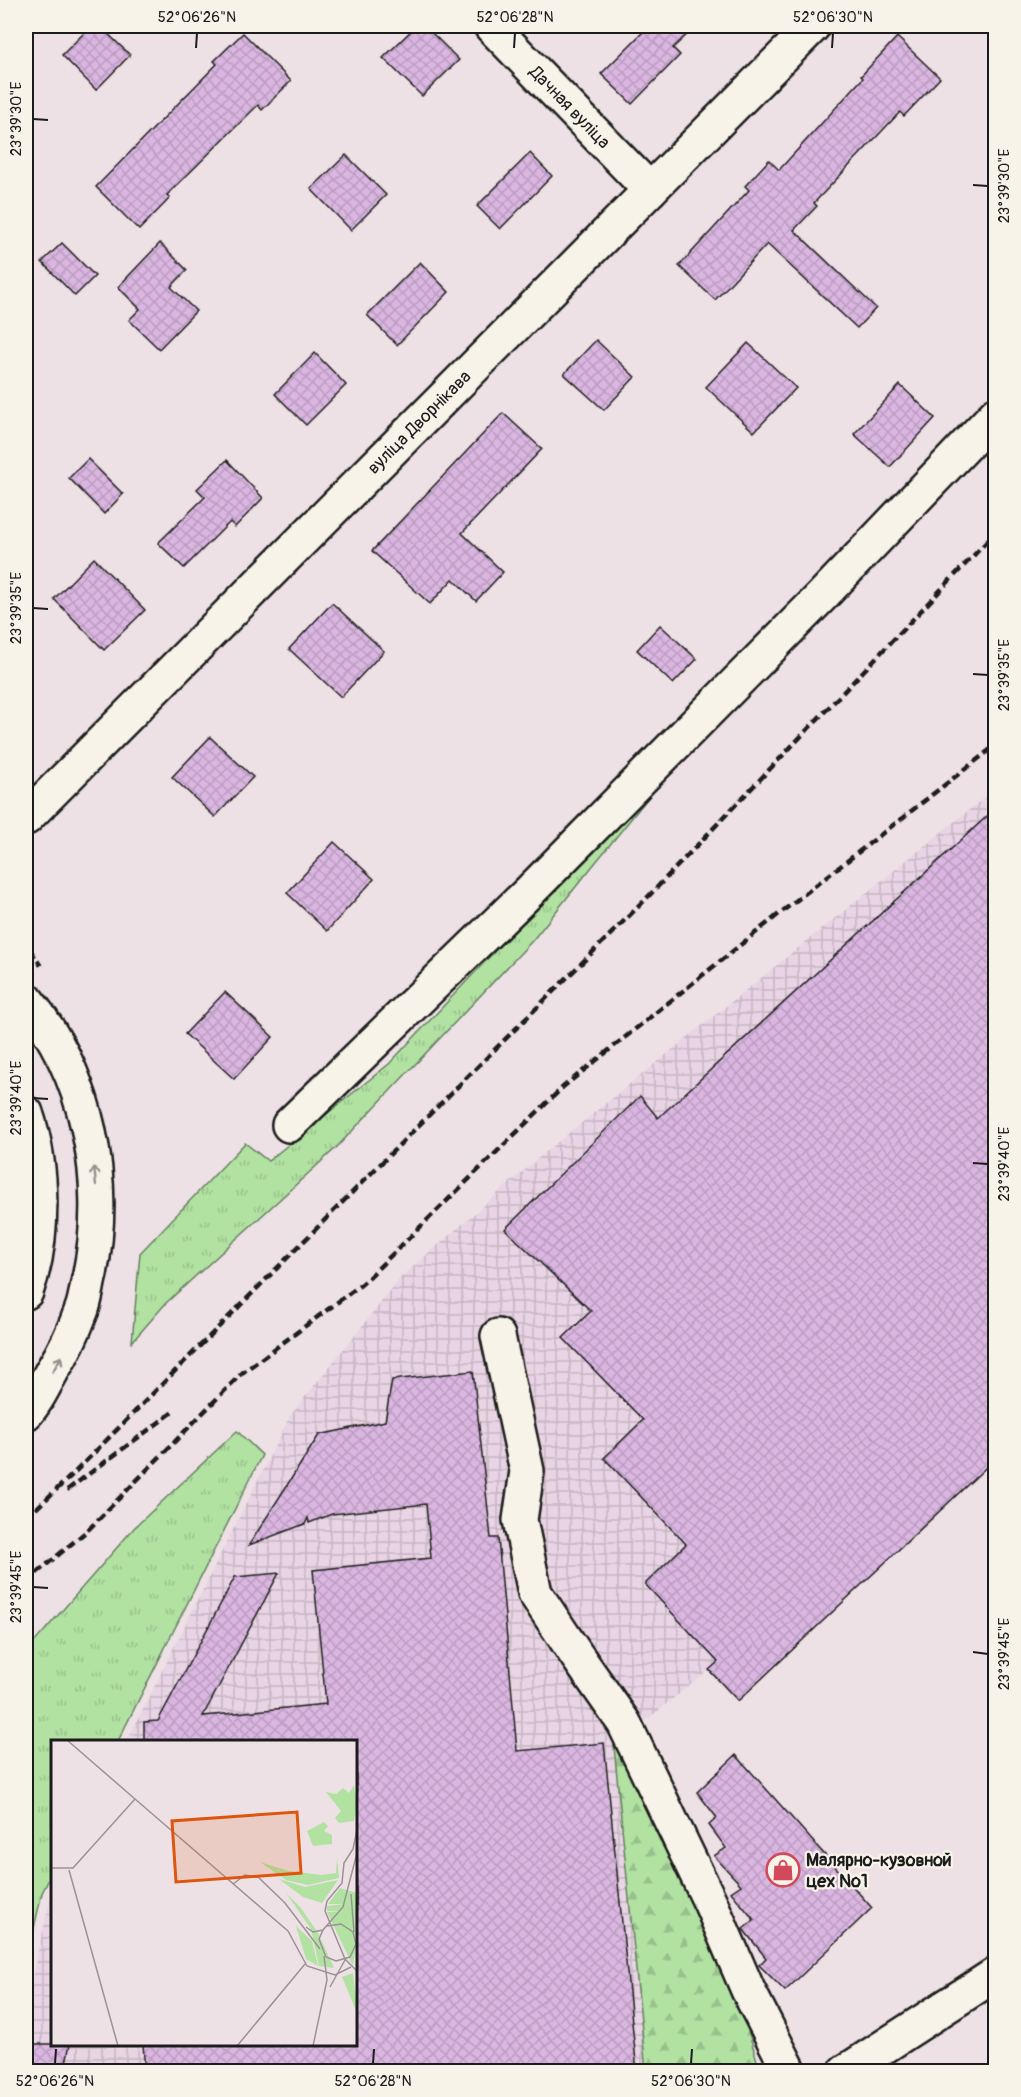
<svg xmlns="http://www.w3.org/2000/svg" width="1021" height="2097" font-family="Pangolin,sans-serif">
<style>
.industrial{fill:url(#industrial-grid)}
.grass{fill:url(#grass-tufts);stroke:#667f5f;stroke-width:1.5}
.forest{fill:url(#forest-firs);stroke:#667f5f;stroke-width:1.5}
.building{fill:url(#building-cross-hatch);stroke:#1c1c1c;stroke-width:1.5}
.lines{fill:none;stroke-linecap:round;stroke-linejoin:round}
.minor-casing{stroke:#1c1c1c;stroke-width:38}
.major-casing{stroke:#1c1c1c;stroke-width:38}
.path{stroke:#1c1c1c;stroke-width:4;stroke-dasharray:6 4.5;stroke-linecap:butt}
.minor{stroke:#f7f3e8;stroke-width:33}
.major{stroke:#f7f3e8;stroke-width:33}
.rail{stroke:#1c1c1c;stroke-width:4.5;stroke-dasharray:9 4.5;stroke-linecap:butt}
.oneway{stroke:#94928c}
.ticks{fill:none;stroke:#1c1c1c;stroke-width:2}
.labels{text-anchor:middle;stroke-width:4.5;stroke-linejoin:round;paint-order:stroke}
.street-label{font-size:18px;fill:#1c1c1c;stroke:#f7f3e8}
.poi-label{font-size:18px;font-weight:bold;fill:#1c1c1c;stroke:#f7f3e8;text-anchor:start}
.inset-road{fill:none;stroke:#9a9295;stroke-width:1.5}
.view{fill:#de560d;fill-opacity:0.15;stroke:#de560d;stroke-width:3}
.inset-edge{fill:none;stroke:#1c1c1c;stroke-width:3}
.neatline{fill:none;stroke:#1c1c1c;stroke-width:2}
.ticks-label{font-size:15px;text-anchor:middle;fill:#1c1c1c}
</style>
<defs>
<pattern id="industrial-grid" width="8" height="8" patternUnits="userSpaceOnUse" patternTransform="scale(1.5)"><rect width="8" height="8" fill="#e8d4e4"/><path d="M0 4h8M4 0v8" fill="none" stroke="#c6b5c3"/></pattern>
<pattern id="grass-tufts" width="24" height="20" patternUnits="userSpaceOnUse" patternTransform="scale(1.5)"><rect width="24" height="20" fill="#b1e2a2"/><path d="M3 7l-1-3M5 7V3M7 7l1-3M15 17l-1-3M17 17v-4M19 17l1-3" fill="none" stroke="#98c18b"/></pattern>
<pattern id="forest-firs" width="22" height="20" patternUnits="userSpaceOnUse" patternTransform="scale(1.5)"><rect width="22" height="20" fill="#b1e2a2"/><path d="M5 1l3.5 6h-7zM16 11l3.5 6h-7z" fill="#98c18b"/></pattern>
<pattern id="building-cross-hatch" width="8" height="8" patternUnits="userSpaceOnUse" patternTransform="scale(1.5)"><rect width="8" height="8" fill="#dab6e0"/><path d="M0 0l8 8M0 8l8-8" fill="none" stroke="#ba9cc0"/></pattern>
</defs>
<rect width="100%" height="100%" fill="#eee1e6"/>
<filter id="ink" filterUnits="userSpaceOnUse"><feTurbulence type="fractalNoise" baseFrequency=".0167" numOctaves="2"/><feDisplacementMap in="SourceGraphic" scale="12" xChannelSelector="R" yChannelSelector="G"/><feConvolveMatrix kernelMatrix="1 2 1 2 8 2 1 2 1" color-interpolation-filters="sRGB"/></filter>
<g filter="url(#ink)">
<polygon class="industrial" points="995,789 995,1458 738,1701 709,1670 614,1746 646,2071 26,2072 26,2003 52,1891 52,2044 356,2044 356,1742 127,1741 290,1416 402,1276 548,1150"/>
<g class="grass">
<polygon points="651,794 532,941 336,1148 166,1303 132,1342 140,1253 245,1143 268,1161 389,1064 615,823"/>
<polygon points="237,1431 262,1455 118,1741 52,1742 52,1873 42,1893 26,1963 26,1652 134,1528"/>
</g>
<polygon class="forest" points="622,1740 742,2009 760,2071 646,2071 614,1746"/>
<g class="building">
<polygon points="91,26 100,26 130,55 96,90 62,55"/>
<polygon points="416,26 425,26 459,60 422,96 383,58"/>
<polygon points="649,26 696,26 673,48 680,55 632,104 601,74"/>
<polygon points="243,33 291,81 262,110 258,105 167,195 170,198 139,230 96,187 217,64 214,61"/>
<polygon points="897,37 940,78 904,116 900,112 814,203 817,206 794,230 876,308 857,328 767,244 715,300 679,266 749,190 745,186 769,160 779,170 863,78 861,76"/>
<polygon points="530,153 552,176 500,229 477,206"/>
<polygon points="346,155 386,195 351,230 311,189"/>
<polygon points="62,243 95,276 75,296 42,262"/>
<polygon points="160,243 187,270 171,287 196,311 159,349 129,320 140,309 118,287"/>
<polygon points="420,262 449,292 397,345 367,315"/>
<polygon points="596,340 635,377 604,410 564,374"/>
<polygon points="748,343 796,388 754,432 706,387"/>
<polygon points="315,353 346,385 306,425 275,394"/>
<polygon points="900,385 935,418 890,467 854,434"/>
<polygon points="503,413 542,449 462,533 503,572 476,601 453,579 430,604 372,551"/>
<polygon points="88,459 123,494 104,514 69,478"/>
<polygon points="227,460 263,498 235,527 230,522 184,568 158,543 205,497 197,489"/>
<polygon points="94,558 145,610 104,650 54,599"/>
<polygon points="332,603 384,651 341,697 289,649"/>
<polygon points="660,625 697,659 673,684 637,650"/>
<polygon points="210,737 253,777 215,817 172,777"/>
<polygon points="996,808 996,1458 738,1701 709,1670 718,1662 645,1584 686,1544 604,1458 643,1420 563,1338 591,1311 505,1229 640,1096 658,1118"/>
<polygon points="334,842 374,879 327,931 287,893"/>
<polygon points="225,992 273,1037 234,1079 185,1034"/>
<polygon points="473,1371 491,1538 498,1538 517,1751 604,1743 637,2072 145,2072 143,2044 356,2044 356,1742 144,1742 144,1722 158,1721 235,1577 279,1573 203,1716 326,1704 313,1570 431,1558 426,1504 332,1514 309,1523 308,1518 305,1524 249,1545 319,1435 385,1421 392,1380"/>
<polygon points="736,1755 872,1908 785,1991 759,1965 766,1958 743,1929 754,1920 731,1892 741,1885 714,1856 726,1848 709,1825 717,1818 697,1792"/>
<polygon points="35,2044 70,2044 64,2072 29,2072"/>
</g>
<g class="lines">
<defs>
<g id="minor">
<polyline points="491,26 650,190"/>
<polyline points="289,1125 530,891 821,597 996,414"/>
<polyline points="498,1336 527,1471 520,1520 535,1593 577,1656 624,1723 711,1904 748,1990 790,2072"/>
<polyline points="845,2072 996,1974"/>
</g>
<g id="major">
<polyline points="26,818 813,26"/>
<path d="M 26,999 C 88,1074 109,1179 90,1274 C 87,1285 86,1298 82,1309 C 74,1331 64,1352 52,1371 C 44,1385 37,1402 26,1413"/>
<path d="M 26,1113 C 44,1166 45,1239 26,1292"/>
</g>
</defs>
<use href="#minor" class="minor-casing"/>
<use href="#major" class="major-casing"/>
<g class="path">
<polyline points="847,32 854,26"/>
<polyline points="26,943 43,969"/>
</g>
<use href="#minor" class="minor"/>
<use href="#major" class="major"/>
<g class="rail">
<polyline points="67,1490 173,1412"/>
<polyline points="26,1518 72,1475 417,1127 643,902 996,532"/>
<polyline points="26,1582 88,1530 242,1373 362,1284 563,1087 784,910 996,745"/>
</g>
</g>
<defs><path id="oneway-shaft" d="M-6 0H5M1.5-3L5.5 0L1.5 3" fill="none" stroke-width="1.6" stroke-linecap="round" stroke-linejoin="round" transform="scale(1.5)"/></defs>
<g class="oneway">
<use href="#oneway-shaft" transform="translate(95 1176) rotate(-96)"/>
<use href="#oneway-shaft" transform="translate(57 1364) rotate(-60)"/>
</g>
</g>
<path class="ticks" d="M 196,48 L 197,33M 514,48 L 515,33M 832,48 L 833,33M 33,119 L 48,120M 973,185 L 988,186M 33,608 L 48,609M 973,674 L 988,675M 33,1098 L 48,1099M 973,1163 L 988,1164M 33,1587 L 48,1588M 973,1652 L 988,1654M 55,2064 L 56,2049M 373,2064 L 374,2049M 691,2064 L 692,2049"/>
<defs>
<symbol id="shop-ring" viewBox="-11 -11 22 22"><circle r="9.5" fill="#f7f3e8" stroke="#d1495b" stroke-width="1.5"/><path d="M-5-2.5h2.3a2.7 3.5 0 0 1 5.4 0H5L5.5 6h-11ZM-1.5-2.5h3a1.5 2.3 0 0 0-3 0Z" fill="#d1495b"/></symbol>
</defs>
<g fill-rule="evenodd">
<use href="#shop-ring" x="764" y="1851" width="38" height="38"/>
</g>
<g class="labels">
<g class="street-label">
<text transform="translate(570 107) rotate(46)" y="6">Дачная вуліца</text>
<text transform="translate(419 422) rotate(-45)" y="6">вуліца Дворнікава</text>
</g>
<g class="poi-label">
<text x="806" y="1866">Малярно-кузовной<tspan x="806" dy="21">цех №1</tspan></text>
</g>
</g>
<g transform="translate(51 1740)">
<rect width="306" height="306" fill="#eee1e6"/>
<path d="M 286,118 L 288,138 L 257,145 L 235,140 L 209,122 L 238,131 L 270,135 L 285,133 ZM 228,139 L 254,147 L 287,140 L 271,163 L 252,157 ZM 289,148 L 306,153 L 306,228 L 306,199 L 302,226 L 276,172 L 296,171 L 276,171 L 276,166 L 294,164 L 277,164 ZM 235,153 L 250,168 L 267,193 L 283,228 L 268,226 L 260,189 ZM 245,186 L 261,201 L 267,226 L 255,219 ZM 302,233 L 306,268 L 306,273 L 291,237 Z" fill="#b1e2a2"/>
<path d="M 303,45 L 306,65 L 303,81 L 288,83 L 284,78 L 290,71 L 275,52 L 285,54 L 292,48 L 298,53 ZM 273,82 L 277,86 L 273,91 L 281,95 L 281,104 L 262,106 L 256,91 Z" fill="#b1e2a2"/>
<path class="inset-road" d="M 16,0 L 84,59M 306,90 L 302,109 L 293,123 L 291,143 L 276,161 L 274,171 L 294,219 L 306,231M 0,128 L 22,128 L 84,59 L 237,191 L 256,226 L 284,235 L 300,227M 18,130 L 67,306M 182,144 L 194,135 L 207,137 L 234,163 L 269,209M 300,154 L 303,192M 276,186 L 290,184 L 302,192 L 305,204 L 299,217 L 285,221 L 275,217 L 268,199 L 272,190 L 292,167 L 306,113M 255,187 L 262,192 L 272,190M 279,247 L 294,220M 186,306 L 254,224M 262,306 L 276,240 L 273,216"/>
<path class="view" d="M 246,72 L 250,133 L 125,142 L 121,81 Z"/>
<rect width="306" height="306" class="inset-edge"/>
</g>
<rect width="1021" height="2097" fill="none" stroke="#f7f3e8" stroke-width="66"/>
<rect x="33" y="33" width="955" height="2031" class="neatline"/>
<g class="ticks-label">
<text x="197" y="22">52°06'26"N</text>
<text x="515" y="22">52°06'28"N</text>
<text x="833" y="22">52°06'30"N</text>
<text transform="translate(16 119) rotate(-90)" y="5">23°39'30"E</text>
<text transform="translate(1004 186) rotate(-90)" y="5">23°39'30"E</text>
<text transform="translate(16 608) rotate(-90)" y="5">23°39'35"E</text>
<text transform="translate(1004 675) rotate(-90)" y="5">23°39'35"E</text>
<text transform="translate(16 1098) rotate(-90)" y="5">23°39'40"E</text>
<text transform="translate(1004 1164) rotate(-90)" y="5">23°39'40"E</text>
<text transform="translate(16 1587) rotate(-90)" y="5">23°39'45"E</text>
<text transform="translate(1004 1654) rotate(-90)" y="5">23°39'45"E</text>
<text x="55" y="2086">52°06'26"N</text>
<text x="373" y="2086">52°06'28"N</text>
<text x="691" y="2086">52°06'30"N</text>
</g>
</svg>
